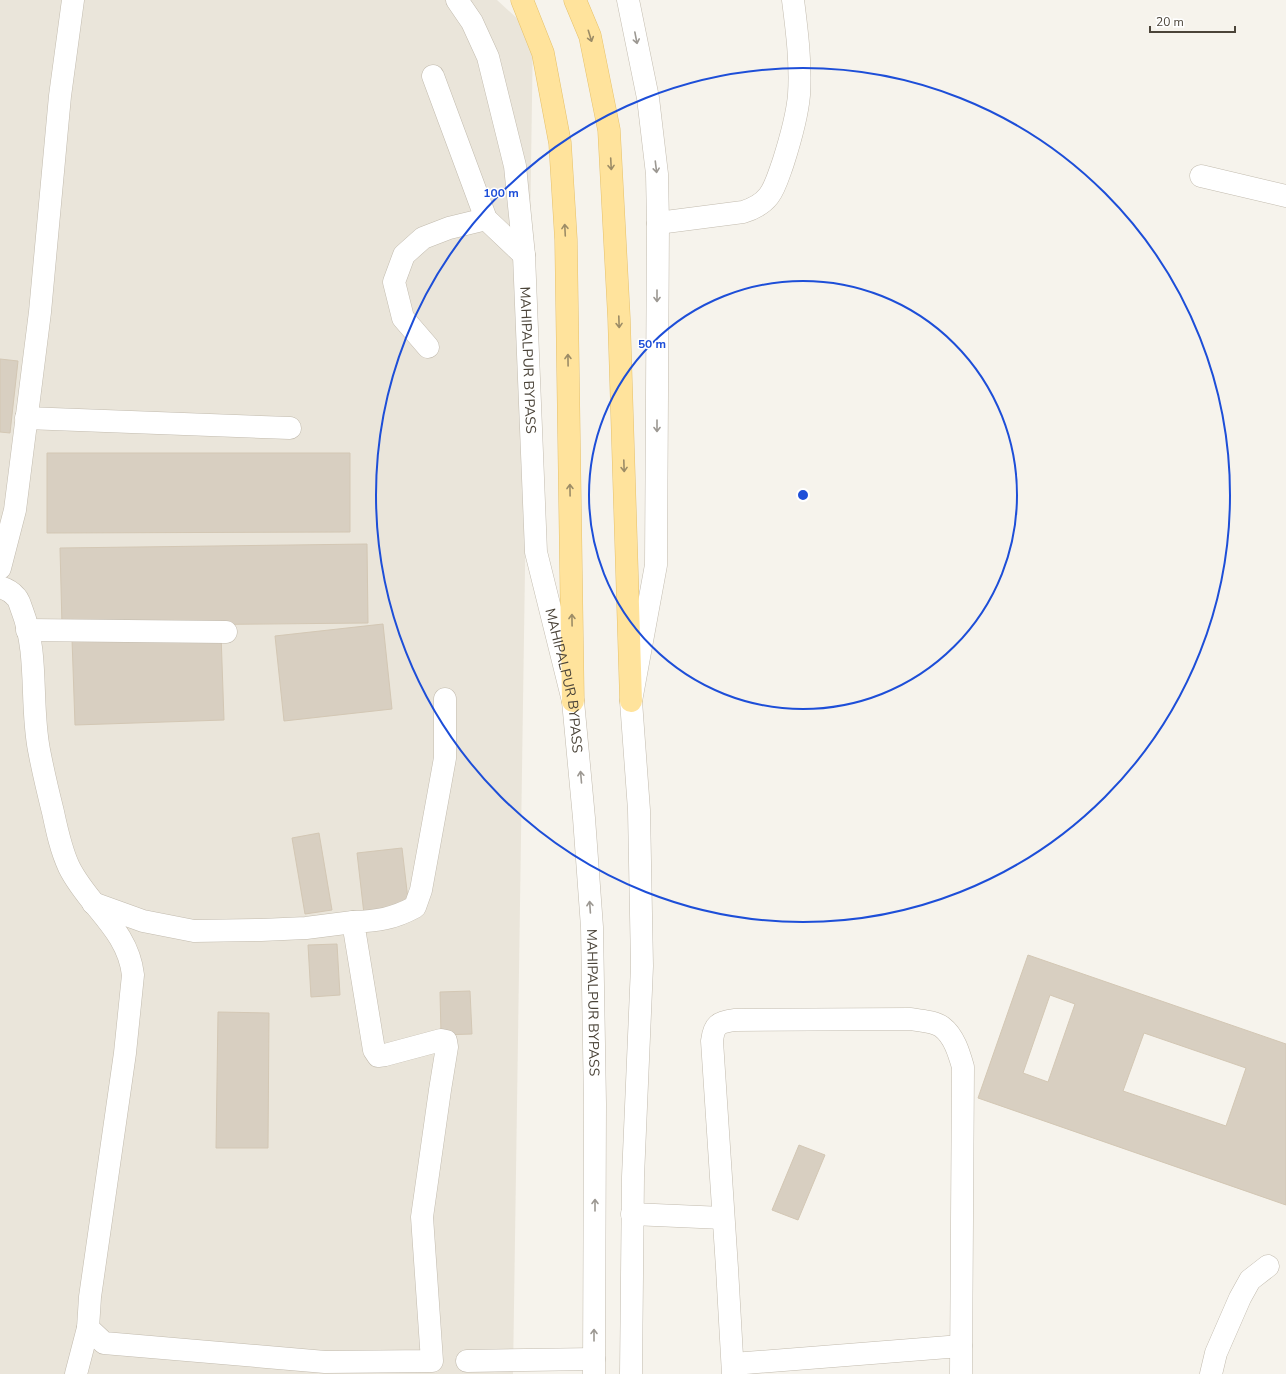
<svg xmlns="http://www.w3.org/2000/svg" width="1286" height="1374" font-family="'Nunito Sans',sans-serif">
<style>
.residential{fill:#eae5da}
.building{fill:#d8cfc1;stroke:#d3c7b4;fill-rule:evenodd}
.lines{fill:none;stroke-linecap:round;stroke-linejoin:round}
.minor-casing{stroke:#c2bbae;stroke-width:23}
.major-casing{stroke:#e6c16a;stroke-width:23}
.minor{stroke:#fff;stroke-width:22}
.major{stroke:#ffe39c;stroke-width:22}
.oneway{stroke:#9c8c66}
.oneway2{stroke:#9c9892}
.ring{fill:none;stroke:#1d4ed8;stroke-width:2}
.labels{text-anchor:middle;stroke-width:3;stroke-linejoin:round;paint-order:stroke}
.street-label{font-size:14px;fill:#4b4439;stroke:#fff}
.centre{fill:#1d4ed8;stroke:#fff;stroke-width:2}
.ring-label{font-size:12px;text-anchor:middle;font-weight:bold;fill:#1d4ed8;stroke:#fff;stroke-width:3;stroke-linejoin:round;paint-order:stroke}
</style>
<rect width="100%" height="100%" fill="#f6f3ec"/>
<polygon class="residential" points="0,0 497,0 533,33 513,1374 0,1374"/>
<g class="building">
<polygon points="0,359 18,361 10,433 0,432"/>
<polygon points="47,453 350,453 350,532 47,533"/>
<polygon points="367,544 368,623 62,626 60,548"/>
<polygon points="383,624 392,709 284,721 275,636"/>
<polygon points="221,634 224,720 75,725 72,639"/>
<polygon points="319,833 332,910 305,914 292,838"/>
<polygon points="402,848 409,908 364,914 357,853"/>
<polygon points="337,944 340,995 311,997 308,945"/>
<path d="M 1028,955 L 1286,1044 L 1286,1205 L 978,1098 ZM 1050,995 L 1075,1004 L 1048,1082 L 1023,1073 ZM 1144,1033 L 1246,1068 L 1226,1126 L 1123,1091 Z"/>
<polygon points="470,991 472,1034 441,1035 440,992"/>
<polygon points="218,1012 269,1013 268,1148 216,1148"/>
<polygon points="799,1145 825,1155 798,1220 772,1210"/>
</g>
<g class="lines">
<defs>
<g id="minor">
<path id="s1" d="M 457,0 L 472,22 L 488,57 L 515,166 L 524,255 L 536,552 L 573,701 L 584,818 L 592,927 L 595,1104 L 594,1374"/>
<polyline points="628,0 648,98 657,174 658,223 656,565 631,701 639,810 642,966 633,1177 631,1374"/>
<polyline points="433,76 486,219 524,255"/>
<polyline points="1201,176 1286,196"/>
<path d="M 658,223 L 743,212 C 772,203 774,188 783,163 C 790,141 797,118 799,95 C 801,63 797,31 793,0"/>
<polyline points="428,347 403,318 394,282 404,255 423,238 449,228 486,219"/>
<polyline points="26,418 290,428"/>
<polyline points="0,568 15,510 40,312 60,96 73,0"/>
<path d="M 0,587 C 6,589 11,591 15,596 C 19,599 20,605 22,610 C 39,654 30,704 39,750 C 43,771 48,792 53,812 C 57,831 61,850 69,867 C 88,906 128,929 133,975 L 125,1053 L 90,1297 L 88,1328 L 104,1343 L 325,1362 L 432,1361 L 422,1217 L 440,1090 L 447,1047 L 446,1041 L 441,1040 L 385,1055 L 378,1056 L 374,1050 L 353,922 C 377,921 393,919 415,907 L 421,890 L 445,758 L 445,699"/>
<polyline points="27,630 226,632"/>
<polyline points="93,903 143,921 194,931 261,930 306,928 353,922"/>
<polyline points="632,1214 723,1218"/>
<polyline points="467,1361 594,1359"/>
<polyline points="733,1364 961,1346"/>
<polyline points="76,1374 88,1328"/>
<path d="M 733,1374 L 727,1268 L 712,1041 C 714,1025 718,1022 735,1020 L 911,1019 C 921,1021 934,1021 942,1027 C 954,1036 959,1053 963,1067 L 961,1374"/>
<polyline points="1211,1374 1216,1353 1240,1298 1250,1280 1268,1266"/>
</g>
<g id="major">
<polyline points="522,0 543,53 560,143 566,240 573,701"/>
<polyline points="575,0 590,36 609,130 619,318 631,701"/>
</g>
</defs>
<use href="#minor" class="minor-casing"/>
<use href="#major" class="major-casing"/>
<use href="#minor" class="minor"/>
<use href="#major" class="major"/>
</g>
<defs><path id="oneway-shaft" d="M-6 0H5M1.5-3L5.5 0L1.5 3" fill="none" stroke-width="1.6" stroke-linecap="round" stroke-linejoin="round"/></defs>
<g class="oneway">
<use href="#oneway-shaft" transform="translate(590 36) rotate(73)"/>
<use href="#oneway-shaft" transform="translate(611 164) rotate(87)"/>
<use href="#oneway-shaft" transform="translate(565 230) rotate(-93)"/>
<use href="#oneway-shaft" transform="translate(619 322) rotate(88)"/>
<use href="#oneway-shaft" transform="translate(568 360) rotate(-91)"/>
<use href="#oneway-shaft" transform="translate(624 466) rotate(88)"/>
<use href="#oneway-shaft" transform="translate(570 490) rotate(-91)"/>
<use href="#oneway-shaft" transform="translate(572 620) rotate(-91)"/>
</g>
<g class="oneway2">
<use href="#oneway-shaft" transform="translate(636 38) rotate(79)"/>
<use href="#oneway-shaft" transform="translate(656 167) rotate(83)"/>
<use href="#oneway-shaft" transform="translate(657 296) rotate(90)"/>
<use href="#oneway-shaft" transform="translate(657 426) rotate(90)"/>
<use href="#oneway-shaft" transform="translate(581 777) rotate(-95)"/>
<use href="#oneway-shaft" transform="translate(590 907) rotate(-94)"/>
<use href="#oneway-shaft" transform="translate(595 1205) rotate(-90)"/>
<use href="#oneway-shaft" transform="translate(594 1335) rotate(-90)"/>
</g>
<g class="ring">
<circle cx="803" cy="495" r="214"/>
<circle cx="803" cy="495" r="427"/>
</g>
<g class="labels">
<g class="street-label">
<text dy="5" stroke="none"><textPath href="#s1" startOffset="372">MAHIPALPUR BYPASS</textPath></text>
<text dy="5" stroke="none"><textPath href="#s1" startOffset="696">MAHIPALPUR BYPASS</textPath></text>
<text dy="5" stroke="none"><textPath href="#s1" startOffset="1020">MAHIPALPUR BYPASS</textPath></text>
</g>
</g>
<circle cx="803" cy="495" r="6" class="centre"/>
<g class="ring-label">
<text x="501" y="197">100 m</text>
<text x="652" y="348">50 m</text>
</g>
<path d="M1150 26v6h85v-6" fill="none" stroke="#4b4439" stroke-width="2"/>
<text x="1156" y="26" font-size="12" fill="#4b4439" stroke="#ffffff" stroke-width="3" paint-order="stroke">20 m</text>
</svg>
